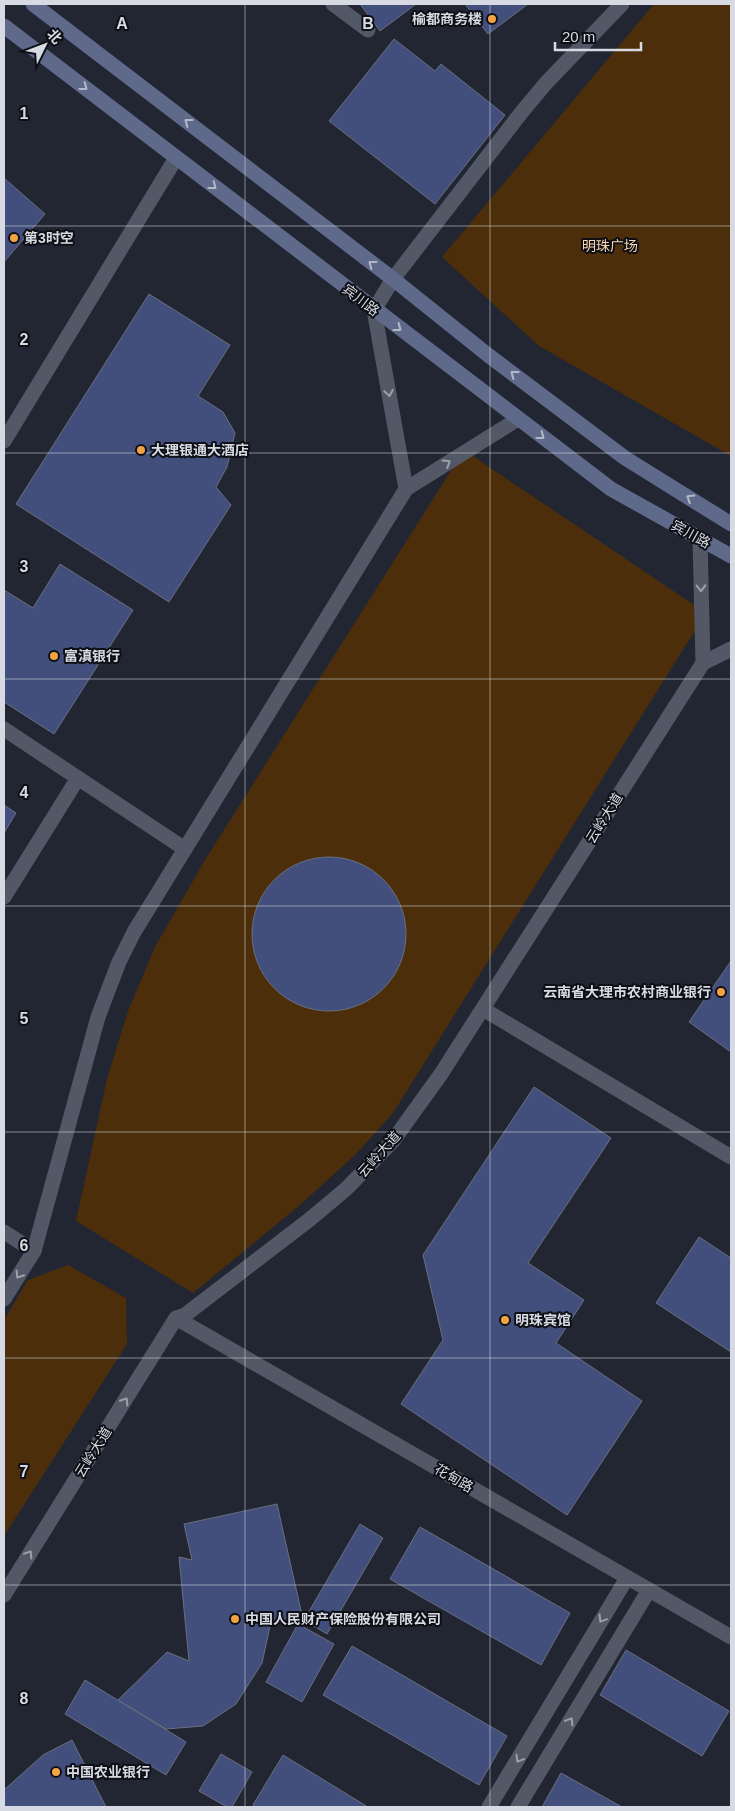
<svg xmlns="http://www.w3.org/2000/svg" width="735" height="1811" font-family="Arial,'Noto Sans SC',sans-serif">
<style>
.green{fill:#4c2f0a}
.building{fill:#424f7c;stroke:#6a6f7e}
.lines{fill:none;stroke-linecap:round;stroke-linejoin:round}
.service{stroke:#535867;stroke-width:15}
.minor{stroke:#535867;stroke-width:15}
.tertiary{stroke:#535867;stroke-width:15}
.secondary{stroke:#5f698a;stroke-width:15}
.oneway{stroke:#b3b8c8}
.oneway2{stroke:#9ca0ab}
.grid{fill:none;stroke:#d7dae2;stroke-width:1;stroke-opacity:0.55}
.poi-dot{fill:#f3a442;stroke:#0d0f15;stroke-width:2}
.labels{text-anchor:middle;stroke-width:4;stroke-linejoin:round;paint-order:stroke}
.poi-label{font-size:14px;font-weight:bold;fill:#d7dae2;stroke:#0d0f15;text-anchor:start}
.park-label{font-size:14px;fill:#f8d5af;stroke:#0d0f15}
.street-label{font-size:14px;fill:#d7dae2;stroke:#0d0f15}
.grid-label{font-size:16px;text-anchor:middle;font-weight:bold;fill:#d7dae2;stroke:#0d0f15;stroke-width:4;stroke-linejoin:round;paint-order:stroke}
</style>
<rect width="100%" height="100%" fill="#222633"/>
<g class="green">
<polygon points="654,4 731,4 731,456 539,346 442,257"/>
<polygon points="464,450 706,613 393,1113 356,1154 300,1205 193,1293 76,1221 107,1079 128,1011 155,947 205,860"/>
<polygon points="68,1265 126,1298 127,1344 4,1536 4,1320 28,1280"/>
</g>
<g class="building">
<polygon points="360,4 416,4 380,31"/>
<polygon points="465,4 528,4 488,34"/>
<polygon points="394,39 435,71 441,64 505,115 435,204 329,121"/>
<polygon points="4,178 45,214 4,262"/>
<polygon points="149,294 230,345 198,396 223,412 235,433 227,467 216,487 231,505 169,602 16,504"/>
<polygon points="60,564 133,610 54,734 4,702 4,590 33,608"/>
<polygon points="4,805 16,813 4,833"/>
<circle cx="329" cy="934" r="77"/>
<polygon points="731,961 731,1052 689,1022"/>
<polygon points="534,1087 611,1138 528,1263 584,1300 556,1343 642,1401 567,1515 401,1404 443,1340 423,1255"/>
<polygon points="699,1237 731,1258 731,1352 656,1303"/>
<polygon points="277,1504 302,1615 271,1622 262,1663 236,1704 203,1726 166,1729 118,1700 167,1652 189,1661 179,1557 192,1560 184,1524"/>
<polygon points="360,1524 383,1538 327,1634 304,1620"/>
<polygon points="420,1527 570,1613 541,1665 390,1579"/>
<polygon points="298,1624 334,1644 302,1702 266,1682"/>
<polygon points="352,1646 507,1736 479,1785 323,1695"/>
<polygon points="626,1650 729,1711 702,1756 600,1695"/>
<polygon points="85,1680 186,1742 166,1775 65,1714"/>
<polygon points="72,1740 106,1807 4,1807 4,1790 43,1755"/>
<polygon points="221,1754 252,1772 232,1807 227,1807 199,1791"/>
<polygon points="283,1755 368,1807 256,1807 253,1805"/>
<polygon points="561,1773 622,1807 542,1807"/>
</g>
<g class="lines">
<polyline class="service" points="333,4 368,30"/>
<g class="minor">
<polyline points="374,310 393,279 521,113 546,83 622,4"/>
<polyline points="4,441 176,158"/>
<polyline points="4,729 185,849"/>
<polyline points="4,897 78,778"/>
<polyline points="483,1009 731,1157"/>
<polyline points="4,1232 34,1251"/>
<polyline points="176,1318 731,1637"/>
<polyline points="489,1807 627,1578"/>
<polyline points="518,1807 649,1590"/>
</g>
<g class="tertiary">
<polyline points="374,310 406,489"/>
<polyline points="700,539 703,663"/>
<polyline points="703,663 731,649"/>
<polyline points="4,1299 34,1251 98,1017 119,962 134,932 406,489 518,419"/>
<polyline points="4,1595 176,1318 185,1315 309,1220 346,1189 392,1142 441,1074 703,663"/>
</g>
<g class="secondary">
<polyline points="33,4 393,279 488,355 625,458 731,524"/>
<polyline points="4,26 611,489 731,556"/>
</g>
</g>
<defs><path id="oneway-chevron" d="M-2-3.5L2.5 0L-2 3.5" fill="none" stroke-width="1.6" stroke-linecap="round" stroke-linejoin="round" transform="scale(1.25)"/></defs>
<g class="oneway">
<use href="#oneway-chevron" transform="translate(84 87) rotate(37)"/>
<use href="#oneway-chevron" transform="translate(188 122) rotate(-143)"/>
<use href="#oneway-chevron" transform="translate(213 186) rotate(38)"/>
<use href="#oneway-chevron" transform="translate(372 264) rotate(-143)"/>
<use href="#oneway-chevron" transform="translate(398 328) rotate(37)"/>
<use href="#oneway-chevron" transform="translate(514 374) rotate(-143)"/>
<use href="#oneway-chevron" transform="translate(541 436) rotate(37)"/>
<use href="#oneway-chevron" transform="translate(690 498) rotate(-148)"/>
</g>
<g class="oneway2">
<use href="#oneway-chevron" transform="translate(389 393) rotate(80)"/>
<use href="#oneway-chevron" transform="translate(447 463) rotate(-32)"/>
<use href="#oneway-chevron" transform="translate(701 588) rotate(89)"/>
<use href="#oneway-chevron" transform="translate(19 1275) rotate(122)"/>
<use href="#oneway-chevron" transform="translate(125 1401) rotate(-58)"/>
<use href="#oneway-chevron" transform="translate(29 1554) rotate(-58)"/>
<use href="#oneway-chevron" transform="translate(602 1619) rotate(121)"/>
<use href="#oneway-chevron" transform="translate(570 1721) rotate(-59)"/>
<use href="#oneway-chevron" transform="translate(519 1759) rotate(121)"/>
</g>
<path class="grid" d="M 245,4 L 245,1807M 490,4 L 490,1807M 4,226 L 731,226M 4,453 L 731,453M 4,679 L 731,679M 4,906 L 731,906M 4,1132 L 731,1132M 4,1358 L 731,1358M 4,1585 L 731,1585"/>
<g class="poi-dot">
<circle cx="492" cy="19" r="5"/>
<circle cx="14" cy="238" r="5"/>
<circle cx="141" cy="450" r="5"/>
<circle cx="54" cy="656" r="5"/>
<circle cx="721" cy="992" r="5"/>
<circle cx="505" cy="1320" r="5"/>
<circle cx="235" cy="1619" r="5"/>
<circle cx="56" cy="1772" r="5"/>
</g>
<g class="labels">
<g class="poi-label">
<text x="482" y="24" text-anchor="end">榆都商务楼</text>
<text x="24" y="243">第3时空</text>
<text x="151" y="455">大理银通大酒店</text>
<text x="64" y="661">富滇银行</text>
<text x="711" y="997" text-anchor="end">云南省大理市农村商业银行</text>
<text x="515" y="1325">明珠宾馆</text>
<text x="245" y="1624">中国人民财产保险股份有限公司</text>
<text x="66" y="1777">中国农业银行</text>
</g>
<g class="park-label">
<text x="610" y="251">明珠广场</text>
</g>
<g class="street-label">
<text transform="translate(361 300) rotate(37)" y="5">宾川路</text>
<text transform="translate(691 534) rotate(29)" y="5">宾川路</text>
<text transform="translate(604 818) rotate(-58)" y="5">云岭大道</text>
<text transform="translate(379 1154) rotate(-48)" y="5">云岭大道</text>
<text transform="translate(93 1452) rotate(-58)" y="5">云岭大道</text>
<text transform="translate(454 1478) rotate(30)" y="5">花甸路</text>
</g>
</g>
<g class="grid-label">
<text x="122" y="29">A</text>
<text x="368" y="29">B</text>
<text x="24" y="119">1</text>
<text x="24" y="345">2</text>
<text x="24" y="572">3</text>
<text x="24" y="798">4</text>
<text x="24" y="1024">5</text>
<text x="24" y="1251">6</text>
<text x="24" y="1477">7</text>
<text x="24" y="1704">8</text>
</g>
<rect width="735" height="1811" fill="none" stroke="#d7dae2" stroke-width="10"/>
<g transform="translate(45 45) rotate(48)" stroke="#0d0f15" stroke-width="4" paint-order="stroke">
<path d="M0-4L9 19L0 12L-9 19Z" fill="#d7dae2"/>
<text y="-8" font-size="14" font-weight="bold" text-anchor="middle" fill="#d7dae2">北</text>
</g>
<path d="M555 42v8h86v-8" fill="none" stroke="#d7dae2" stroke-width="2.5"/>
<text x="562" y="42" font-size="15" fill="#d7dae2" stroke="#0d0f15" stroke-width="4" paint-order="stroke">20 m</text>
</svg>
